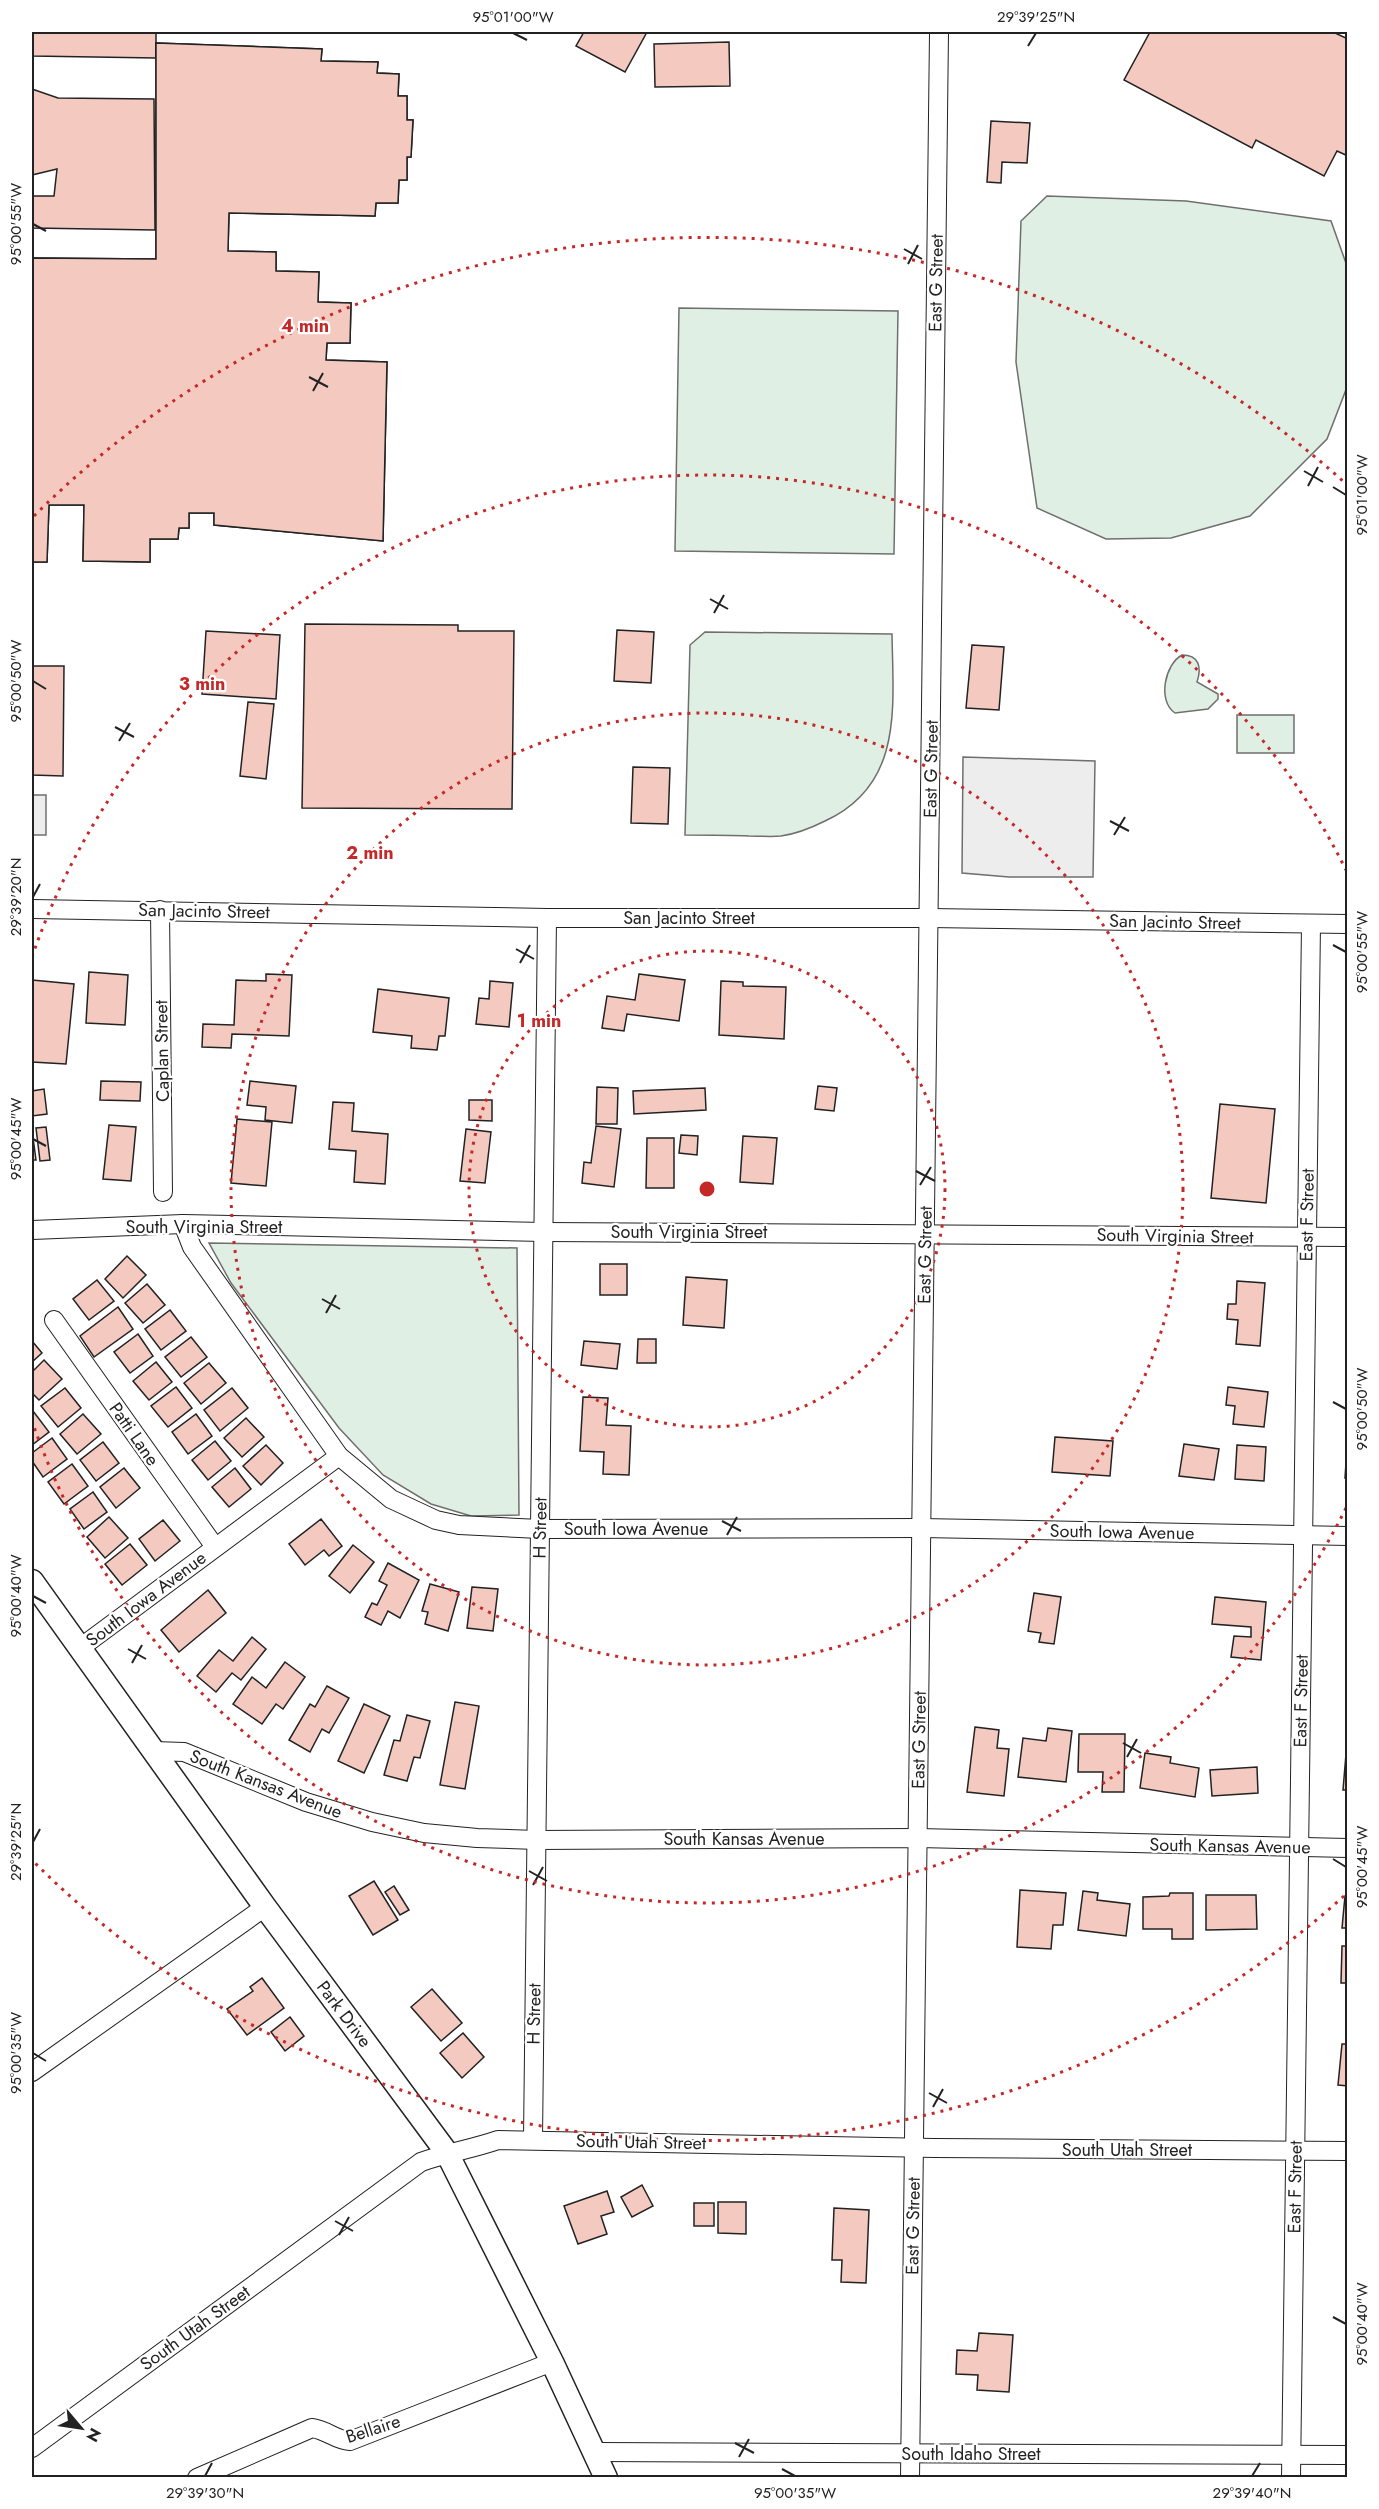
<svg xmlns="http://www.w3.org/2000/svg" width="1379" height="2509" font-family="Jost,sans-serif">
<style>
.green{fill:#e0efe3;stroke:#6f6f6f;stroke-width:1.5}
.parking{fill:#ededed;stroke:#6f6f6f;stroke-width:1.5}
.building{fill:#f3c9c0;stroke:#222;stroke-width:1.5}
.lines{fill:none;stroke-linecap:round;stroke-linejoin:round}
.minor-casing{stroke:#222;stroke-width:20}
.tertiary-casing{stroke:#222;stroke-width:25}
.minor{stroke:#fff;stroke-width:18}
.tertiary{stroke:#fff;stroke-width:22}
.ticks{fill:none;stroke:#222;stroke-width:2}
.ring{fill:none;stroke:#c62828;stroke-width:3;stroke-dasharray:3 6}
.labels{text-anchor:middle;stroke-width:4.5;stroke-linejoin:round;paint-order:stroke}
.street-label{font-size:18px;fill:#222;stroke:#fff}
.centre{fill:#c62828;stroke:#fff;stroke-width:3}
.ring-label{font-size:18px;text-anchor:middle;font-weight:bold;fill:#c62828;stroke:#fff;stroke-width:4.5;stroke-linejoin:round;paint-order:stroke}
.neatline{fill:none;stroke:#222;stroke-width:2}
.ticks-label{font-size:15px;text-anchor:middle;fill:#222}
</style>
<rect width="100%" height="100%" fill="#fff"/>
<g class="green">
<polygon points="1047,196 1186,201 1331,221 1347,266 1347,387 1327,439 1250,516 1171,538 1106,539 1037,508 1016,362 1021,221"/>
<polygon points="679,308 898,311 894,554 675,551"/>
<path d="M 705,632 L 892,634 C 893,706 904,785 825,821 C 811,828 796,834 781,836 C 771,837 760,836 749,836 C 728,835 707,835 685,835 L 690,645 Z"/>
<path d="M 1182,655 C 1199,655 1202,667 1197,682 L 1218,694 L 1218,699 L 1208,709 L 1175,713 C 1157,701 1165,664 1182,655 Z"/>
<rect x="1237" y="715" width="57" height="38"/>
<polygon points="209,1243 517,1248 519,1515 471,1516 431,1504 383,1475 339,1428 231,1283"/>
</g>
<g class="parking">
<polygon points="963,757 1095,761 1093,877 1009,877 962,873"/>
<rect x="32" y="795" width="14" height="40"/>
</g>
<g class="building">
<polygon points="32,32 156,32 156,58 32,56"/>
<polygon points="584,32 647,32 625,72 576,46"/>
<polygon points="1150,32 1333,32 1348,39 1348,156 1337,151 1324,176 1256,140 1252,148 1124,80"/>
<polygon points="729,42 730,86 655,87 654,44"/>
<polygon points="156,43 322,49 321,61 378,62 377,73 399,74 398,96 407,96 407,120 413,120 411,157 407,157 407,180 399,180 398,203 376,203 375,216 229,213 228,251 276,252 276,271 319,272 318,302 351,303 350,343 327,343 326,360 387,362 383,541 214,525 214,513 189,513 189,528 179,528 178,539 150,539 150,562 83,561 84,505 49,505 47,562 32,562 32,397 90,399 88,461 179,462 187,348 32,333 32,258 156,259"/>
<polygon points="156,43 322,49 321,61 378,62 377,73 399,74 398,96 407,96 407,120 413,120 411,157 407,157 407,180 399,180 398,203 376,203 375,216 229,213 228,251 276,252 276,271 319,272 318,302 351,303 350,343 327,343 326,360 387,362 383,541 214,525 214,513 189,513 189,528 179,528 178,539 150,539 150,562 83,561 84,505 49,505 47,562 32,562 32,258 156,259"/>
<polygon points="32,89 58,98 154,99 155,230 32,228 32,196 54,196 57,169 32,175"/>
<polygon points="991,121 1030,123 1027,163 1002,162 1001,183 987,182"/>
<polygon points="305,624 458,625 458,631 514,631 512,809 302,808"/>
<polygon points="617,630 654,632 651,683 614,681"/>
<polygon points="206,631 280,635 276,699 202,694"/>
<polygon points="972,645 1004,647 999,710 966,708"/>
<polygon points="32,666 64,666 63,776 32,775"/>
<polygon points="248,702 274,704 266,779 240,776"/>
<polygon points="633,767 670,768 668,824 631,823"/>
<polygon points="89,972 128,975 125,1025 86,1023"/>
<polygon points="266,974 292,975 289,1036 232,1034 231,1048 202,1047 203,1024 234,1025 236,980 266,981"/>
<polygon points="639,974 685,980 679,1021 627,1014 624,1031 602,1028 607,996 635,1000"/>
<polygon points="32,980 74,984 66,1064 32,1062"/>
<polygon points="490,981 513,983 509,1027 476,1024 479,998 489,999"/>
<polygon points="721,981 743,982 743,986 786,987 784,1039 719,1035"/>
<polygon points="378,989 449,998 445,1036 439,1036 437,1050 411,1048 412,1036 373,1032"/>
<polygon points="101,1081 141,1082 140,1101 100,1100"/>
<polygon points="250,1081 296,1086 292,1123 265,1120 266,1107 247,1105"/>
<polygon points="818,1086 837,1088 834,1111 815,1109"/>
<polygon points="597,1087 618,1088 617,1124 596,1124"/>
<polygon points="705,1088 706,1110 634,1114 633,1091"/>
<polygon points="44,1089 47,1114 32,1116 32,1091"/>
<polygon points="469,1100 492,1100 492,1121 469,1120"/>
<polygon points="333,1102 354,1103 352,1131 388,1134 385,1184 354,1182 356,1151 329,1149"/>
<polygon points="1220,1104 1275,1109 1266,1203 1211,1198"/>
<polygon points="237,1119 272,1122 266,1186 231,1183"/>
<polygon points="109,1125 136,1127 131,1181 103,1179"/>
<polygon points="596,1126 621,1129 614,1187 582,1183 584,1162 591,1163"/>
<polygon points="46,1127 50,1160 40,1161 36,1128"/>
<polygon points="466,1129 491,1132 485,1183 460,1181"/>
<polygon points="32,1130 36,1160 32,1160"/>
<polygon points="681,1135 698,1136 697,1155 679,1153"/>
<polygon points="743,1136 777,1138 773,1184 740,1182"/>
<polygon points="647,1138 674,1138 674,1188 646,1188"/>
<polygon points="127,1256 146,1275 123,1298 105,1279"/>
<rect x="600" y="1264" width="27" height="31"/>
<polygon points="686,1277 727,1280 724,1328 683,1325"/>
<polygon points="97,1280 114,1301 89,1320 73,1299"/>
<polygon points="1237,1281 1265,1283 1260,1346 1236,1344 1238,1320 1227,1319 1228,1304 1236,1304"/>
<polygon points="147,1284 165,1305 143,1323 125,1303"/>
<polygon points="118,1307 133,1329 94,1357 80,1336"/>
<polygon points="170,1310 186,1331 161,1350 145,1329"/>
<polygon points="138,1334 153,1356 130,1373 114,1352"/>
<polygon points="191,1337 207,1357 181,1377 165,1357"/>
<polygon points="638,1339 656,1339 656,1363 637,1363"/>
<polygon points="32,1341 42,1353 32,1362"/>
<polygon points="584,1341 620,1344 617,1369 581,1365"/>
<polygon points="44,1360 62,1379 39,1400 32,1393 32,1372"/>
<polygon points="156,1362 172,1382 149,1400 133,1381"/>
<polygon points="209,1363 226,1383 201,1404 184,1383"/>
<polygon points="176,1387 192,1408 168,1427 151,1406"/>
<polygon points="1228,1387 1268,1392 1264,1427 1233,1424 1235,1406 1226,1405"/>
<polygon points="65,1388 81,1408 58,1427 41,1406"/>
<polygon points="232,1388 248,1408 220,1431 204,1410"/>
<polygon points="583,1397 608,1398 606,1425 631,1426 629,1475 603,1474 604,1452 580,1451"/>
<polygon points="33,1411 49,1432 32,1445 32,1412"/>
<polygon points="83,1414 101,1434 77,1454 60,1434"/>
<polygon points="196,1414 212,1436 188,1454 172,1432"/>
<polygon points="246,1418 264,1437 242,1457 224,1438"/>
<polygon points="1055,1437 1113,1441 1110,1476 1052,1472"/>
<polygon points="52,1438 67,1459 43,1477 32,1461 32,1453"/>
<polygon points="215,1441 231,1461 208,1480 192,1460"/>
<polygon points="103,1442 119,1463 96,1481 80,1460"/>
<polygon points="1184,1444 1219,1449 1214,1480 1179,1476"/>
<polygon points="266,1445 283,1463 261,1485 243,1466"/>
<polygon points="1237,1445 1266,1447 1264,1481 1235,1479"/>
<polygon points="1347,1448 1348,1448 1348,1478 1345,1478"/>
<polygon points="72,1464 88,1486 64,1504 48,1482"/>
<polygon points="124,1468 140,1488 116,1508 100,1487"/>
<polygon points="235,1468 251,1489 229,1507 212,1487"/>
<polygon points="93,1492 107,1512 84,1529 70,1509"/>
<polygon points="109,1517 128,1538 105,1558 87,1537"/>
<polygon points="321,1519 342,1546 329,1556 324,1550 305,1565 289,1544"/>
<polygon points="163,1520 180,1541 155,1561 139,1539"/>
<polygon points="130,1544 147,1565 122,1585 105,1564"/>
<polygon points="353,1545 374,1562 350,1593 329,1576"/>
<polygon points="388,1563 419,1580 400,1618 388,1611 381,1625 365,1617 372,1603 377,1605 387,1585 379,1581"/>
<polygon points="430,1584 459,1592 448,1631 425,1624 428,1612 422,1611"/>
<polygon points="472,1587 498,1589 493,1631 467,1628"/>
<polygon points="208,1590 226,1613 179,1652 161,1630"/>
<polygon points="1034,1593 1061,1597 1054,1644 1039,1642 1041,1633 1028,1631"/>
<polygon points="1215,1597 1266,1602 1261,1660 1231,1657 1234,1636 1251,1637 1251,1627 1212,1624"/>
<polygon points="252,1637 266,1649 241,1680 232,1673 216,1692 197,1676 219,1650 233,1661"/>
<polygon points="285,1662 305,1677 283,1709 276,1704 262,1724 233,1704 252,1677 266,1688"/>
<polygon points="327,1686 349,1698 329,1733 322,1729 310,1752 289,1740 310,1704 315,1707"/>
<polygon points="455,1702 479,1706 465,1789 440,1785"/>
<polygon points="364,1704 390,1716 364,1773 338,1761"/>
<polygon points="407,1715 430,1721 420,1758 414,1757 407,1781 384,1775 394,1740 400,1741"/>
<polygon points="975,1727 999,1730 997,1748 1009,1749 1004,1796 967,1792"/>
<polygon points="1048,1728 1072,1731 1066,1782 1018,1777 1023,1738 1046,1741"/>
<polygon points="1079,1734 1125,1734 1124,1792 1102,1792 1103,1772 1078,1772"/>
<polygon points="1145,1753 1171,1757 1170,1763 1199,1768 1195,1797 1140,1788"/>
<polygon points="1346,1754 1348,1754 1348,1790 1343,1790"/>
<polygon points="1257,1767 1258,1793 1212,1796 1210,1770"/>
<polygon points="374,1881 398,1920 373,1935 349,1896"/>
<polygon points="394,1886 409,1910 400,1915 385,1892"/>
<polygon points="1020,1890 1066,1893 1063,1925 1053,1925 1051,1949 1017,1947"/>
<polygon points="1083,1891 1098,1893 1097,1900 1130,1904 1126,1936 1078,1930"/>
<polygon points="1170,1893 1193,1893 1193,1939 1172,1939 1172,1929 1143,1929 1143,1897 1169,1896"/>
<polygon points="1206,1895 1256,1895 1257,1929 1206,1930"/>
<polygon points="1345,1896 1348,1896 1348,1928 1342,1928"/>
<polygon points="1342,1946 1348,1946 1348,1983 1341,1983"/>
<polygon points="262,1978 284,2008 247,2035 227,2009 253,1991 250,1987"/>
<polygon points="432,1989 462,2023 441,2041 411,2007"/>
<polygon points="290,2017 304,2036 285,2051 271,2032"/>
<polygon points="463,2033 484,2057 462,2078 440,2053"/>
<polygon points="1342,2044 1348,2044 1348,2086 1338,2085"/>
<polygon points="642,2185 653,2206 632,2217 621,2197"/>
<polygon points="607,2191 614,2212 601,2216 607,2234 578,2244 564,2206"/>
<polygon points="718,2202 746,2202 746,2234 718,2233"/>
<rect x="694" y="2203" width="20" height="23"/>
<polygon points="834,2208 869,2210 866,2283 841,2282 842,2260 832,2260"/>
<polygon points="979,2333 1013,2335 1009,2392 977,2390 978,2375 956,2374 957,2350 977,2351"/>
</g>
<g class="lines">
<defs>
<g id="minor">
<polyline points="32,909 547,918 929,918 1348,924"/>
<polyline points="160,910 163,1192"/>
<polyline points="183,1224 192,1247 339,1456 391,1499 436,1520 459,1525 540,1529 921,1528 1348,1536"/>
<polyline points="32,1230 183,1224 544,1232 1348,1237"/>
<polyline points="54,1320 215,1547"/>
<polyline points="80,1648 339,1456"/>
<polyline points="154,1751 184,1752 306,1802 372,1822 424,1833 477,1838 537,1840 918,1838 1348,1848"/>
<polyline points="32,2072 265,1907"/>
<polyline points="533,2139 547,918"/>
<path d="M 32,2448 L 421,2162 C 446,2153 472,2149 498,2140 L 934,2148 L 1348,2151"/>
<polyline points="595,2452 1348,2455"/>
<path d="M 197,2478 L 312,2428 C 327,2430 335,2440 350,2441 L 552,2362"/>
<polyline points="910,2478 939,32"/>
<polyline points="1291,2478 1311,924"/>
</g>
<polyline id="tertiary" points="32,1581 265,1907 447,2153 552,2362 606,2478"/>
</defs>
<use href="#minor" class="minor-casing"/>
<use href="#tertiary" class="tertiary-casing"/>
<use href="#minor" class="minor"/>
<use href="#tertiary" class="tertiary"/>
</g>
<path class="ticks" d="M 513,33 L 527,40M 1028,46 L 1036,33M 33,224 L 46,231M 904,249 L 922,259M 908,264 L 918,245M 309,377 L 328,387M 313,391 L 323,373M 1304,471 L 1323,482M 1308,486 L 1318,467M 1333,487 L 1346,495M 710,599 L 728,609M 714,613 L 724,595M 33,681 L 46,689M 115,727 L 134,737M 119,741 L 130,723M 1110,821 L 1129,831M 1114,835 L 1125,817M 33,897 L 40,884M 1333,945 L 1346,952M 516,949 L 534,959M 520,963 L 530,945M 33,1139 L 46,1146M 916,1171 L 935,1181M 920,1185 L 931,1167M 322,1299 L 340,1309M 326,1313 L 336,1295M 1333,1402 L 1346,1409M 722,1521 L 741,1531M 727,1535 L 737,1517M 33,1596 L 46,1603M 128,1649 L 146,1659M 132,1663 L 142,1645M 1123,1743 L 1141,1753M 1127,1757 L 1137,1739M 33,1842 L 40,1829M 1333,1859 L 1346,1867M 529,1871 L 547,1881M 533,1885 L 543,1867M 33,2053 L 46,2061M 929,2093 L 947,2103M 933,2107 L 943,2089M 335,2221 L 353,2231M 339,2235 L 349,2217M 1333,2317 L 1346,2324M 735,2443 L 754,2453M 739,2457 L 749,2439M 782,2469 L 795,2476M 205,2476 L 212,2463M 1252,2476 L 1260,2463"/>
<g class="ring">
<circle cx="707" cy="1189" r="238"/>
<circle cx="707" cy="1189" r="476"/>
<path d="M1346 1508A714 714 0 0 1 32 1421M32 957A714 714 0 0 1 1346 870"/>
<path d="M1344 1896A952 952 0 0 1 34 1862M34 516A952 952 0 0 1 1344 482"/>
</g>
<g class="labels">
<g class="street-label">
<text transform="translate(936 283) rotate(-89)" y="6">East G Street</text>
<text transform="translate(931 769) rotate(-89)" y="6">East G Street</text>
<text transform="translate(204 911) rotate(1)" y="6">San Jacinto Street</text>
<text x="689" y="924">San Jacinto Street</text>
<text transform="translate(1175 922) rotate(1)" y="6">San Jacinto Street</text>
<text transform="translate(162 1051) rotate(-91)" y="6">Caplan Street</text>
<text transform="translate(1307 1215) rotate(-89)" y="6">East F Street</text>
<text x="204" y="1233">South Virginia Street</text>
<text x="689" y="1238">South Virginia Street</text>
<text transform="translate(1175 1236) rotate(1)" y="6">South Virginia Street</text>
<text transform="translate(925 1255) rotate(-89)" y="6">East G Street</text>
<text transform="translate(134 1434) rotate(55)" y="6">Patti Lane</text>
<text transform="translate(540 1528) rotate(-89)" y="6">H Street</text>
<text x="636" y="1535">South Iowa Avenue</text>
<text transform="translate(1122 1532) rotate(1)" y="6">South Iowa Avenue</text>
<text transform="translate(146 1599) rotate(-37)" y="6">South Iowa Avenue</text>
<text transform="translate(1301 1701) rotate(-89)" y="6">East F Street</text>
<text transform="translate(919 1740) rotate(-89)" y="6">East G Street</text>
<text transform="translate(266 1784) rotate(21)" y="6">South Kansas Avenue</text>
<text x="744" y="1845">South Kansas Avenue</text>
<text transform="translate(1230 1846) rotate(1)" y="6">South Kansas Avenue</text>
<text transform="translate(344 2014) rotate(53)" y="6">Park Drive</text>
<text transform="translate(534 2014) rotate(-89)" y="6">H Street</text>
<text transform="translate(641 2142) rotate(1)" y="6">South Utah Street</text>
<text x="1127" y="2156">South Utah Street</text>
<text transform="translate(1295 2187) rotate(-89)" y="6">East F Street</text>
<text transform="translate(913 2226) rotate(-89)" y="6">East G Street</text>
<text transform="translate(195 2328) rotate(-36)" y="6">South Utah Street</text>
<text transform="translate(373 2429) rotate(-18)" y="6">Bellaire</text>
<text x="971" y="2460">South Idaho Street</text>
</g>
</g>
<circle cx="707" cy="1189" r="9" class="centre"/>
<g class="ring-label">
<text x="305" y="332">4 min</text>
<text x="202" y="690">3 min</text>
<text x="370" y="859">2 min</text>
<text x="539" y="1027">1 min</text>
</g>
<rect width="1379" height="2509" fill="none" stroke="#ffffff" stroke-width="66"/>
<g transform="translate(81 2428) rotate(119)" stroke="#ffffff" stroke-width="4.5" paint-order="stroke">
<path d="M0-4.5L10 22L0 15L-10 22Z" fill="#222222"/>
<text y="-9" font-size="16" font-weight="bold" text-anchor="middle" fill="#222222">N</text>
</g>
<rect x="33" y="33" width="1313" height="2443" class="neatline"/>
<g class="ticks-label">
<text x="513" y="22">95°01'00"W</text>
<text x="1036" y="22">29°39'25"N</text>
<text transform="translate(16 224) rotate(-90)" y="5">95°00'55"W</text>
<text transform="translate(1362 495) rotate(-90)" y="5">95°01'00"W</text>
<text transform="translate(16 681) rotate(-90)" y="5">95°00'50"W</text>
<text transform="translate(16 897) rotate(-90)" y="5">29°39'20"N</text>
<text transform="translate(1362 952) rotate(-90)" y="5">95°00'55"W</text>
<text transform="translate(16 1139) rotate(-90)" y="5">95°00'45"W</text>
<text transform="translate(1362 1409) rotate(-90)" y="5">95°00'50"W</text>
<text transform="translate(16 1596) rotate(-90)" y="5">95°00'40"W</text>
<text transform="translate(16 1842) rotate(-90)" y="5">29°39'25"N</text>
<text transform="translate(1362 1867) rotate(-90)" y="5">95°00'45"W</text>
<text transform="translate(16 2053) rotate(-90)" y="5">95°00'35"W</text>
<text transform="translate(1362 2324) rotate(-90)" y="5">95°00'40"W</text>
<text x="205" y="2498">29°39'30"N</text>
<text x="795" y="2498">95°00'35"W</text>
<text x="1252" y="2498">29°39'40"N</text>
</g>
</svg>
